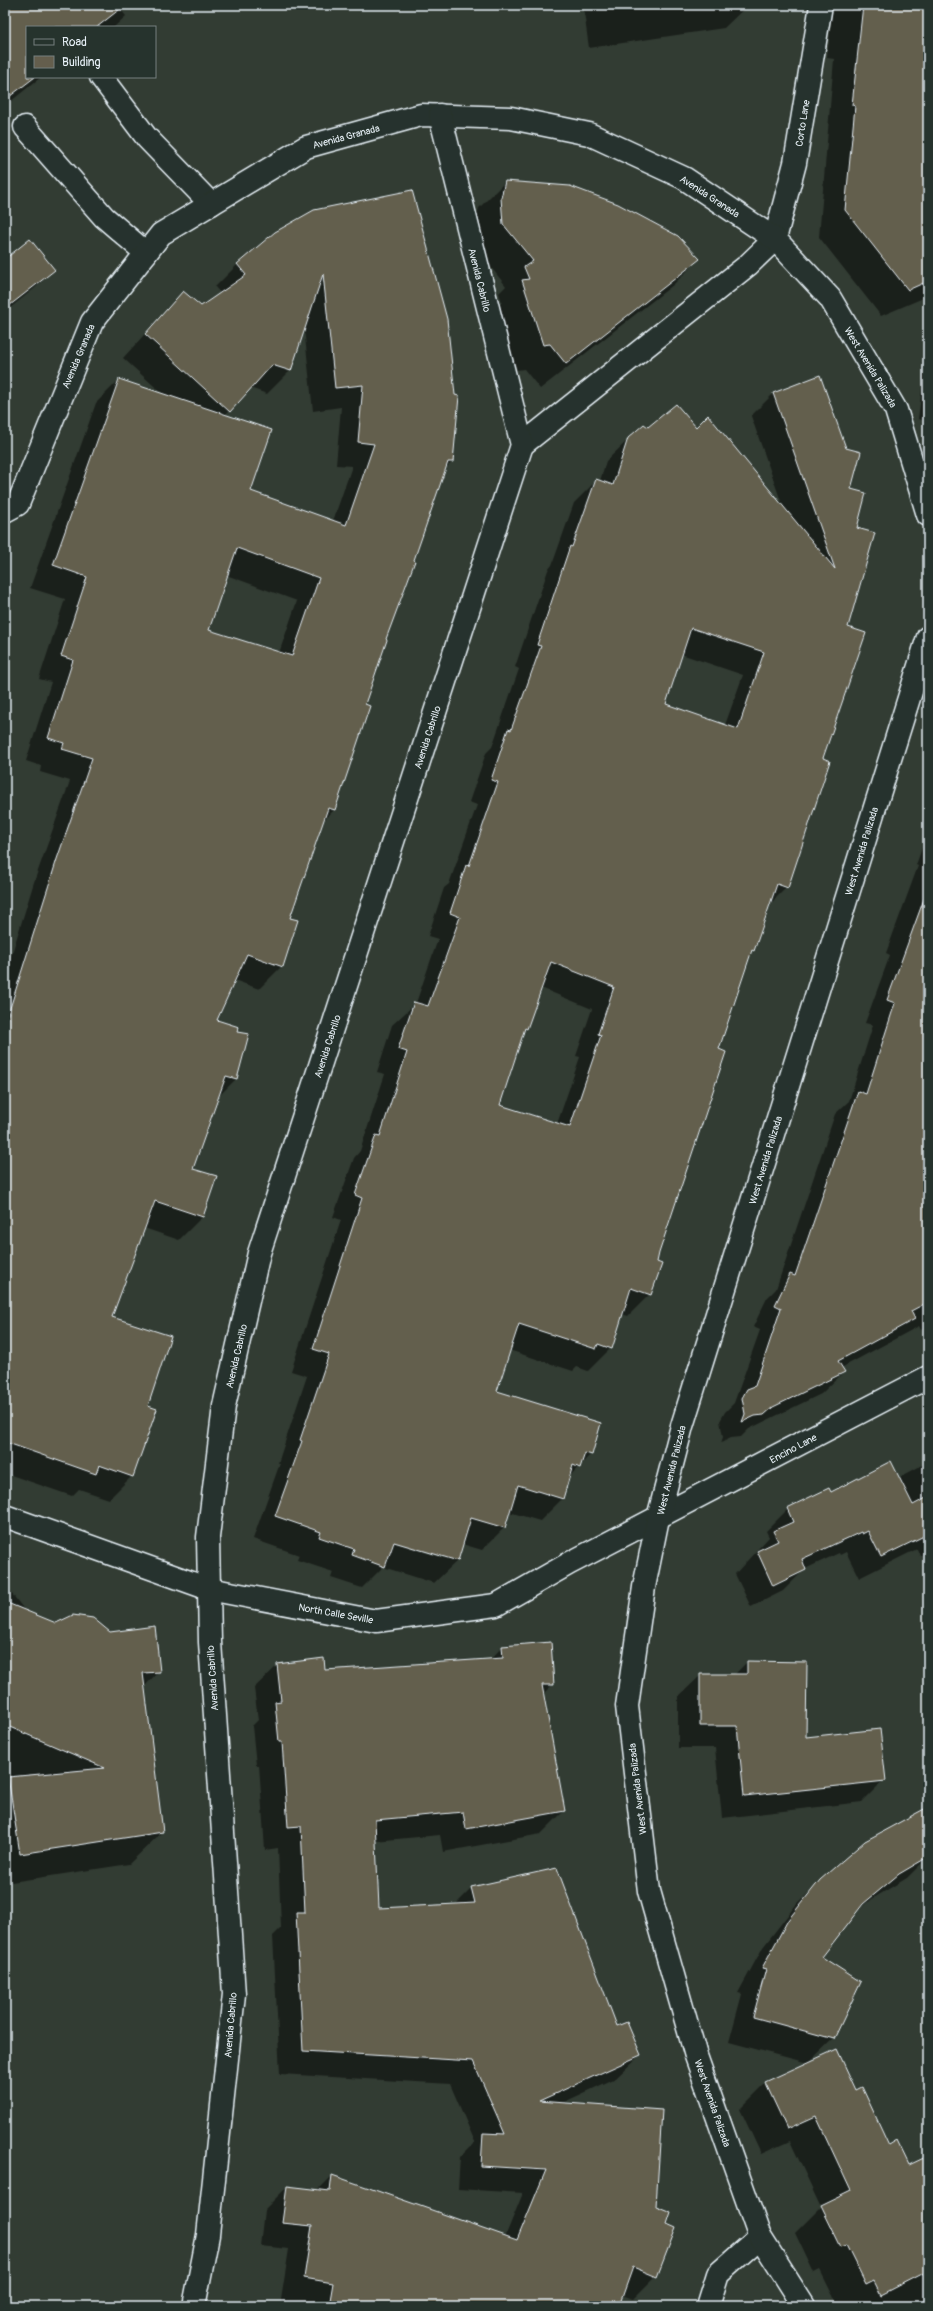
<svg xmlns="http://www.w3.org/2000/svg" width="933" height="2311" font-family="Pangolin,sans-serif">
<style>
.shadow{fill:#0007;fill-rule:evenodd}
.building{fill:#645e4d;stroke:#e8f1f8;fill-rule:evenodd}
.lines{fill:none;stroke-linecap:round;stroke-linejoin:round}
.minor-casing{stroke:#e8f1f8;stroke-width:25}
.minor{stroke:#26332d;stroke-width:22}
.labels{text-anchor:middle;stroke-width:3.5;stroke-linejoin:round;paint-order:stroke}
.street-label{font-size:10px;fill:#e8f1f8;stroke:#26332d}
</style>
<rect width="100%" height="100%" fill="#323c33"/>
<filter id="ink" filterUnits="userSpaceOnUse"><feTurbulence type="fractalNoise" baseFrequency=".025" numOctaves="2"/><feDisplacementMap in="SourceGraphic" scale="8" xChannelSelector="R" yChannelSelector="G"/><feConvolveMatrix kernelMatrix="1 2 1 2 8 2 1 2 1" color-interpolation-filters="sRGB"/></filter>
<g filter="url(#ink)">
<g class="shadow">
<polygon points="5,5 117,5 126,16 114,27 27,27 27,77 41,77 5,106"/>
<polygon points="583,5 748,5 724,28 589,48"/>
<polygon points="833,5 928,5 928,296 881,316 819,237 834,59 827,58"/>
<polygon points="505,182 699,259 673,285 540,389 524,369 517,370 497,307 502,302 499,293 506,286 477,250 475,224 479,208"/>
<path d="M 315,211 L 452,462 L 443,471 L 384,640 L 364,705 L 368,706 L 334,810 L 322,822 L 289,918 L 282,966 L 259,989 L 234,980 L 216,1021 L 236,1033 L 248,1035 L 236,1079 L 218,1097 L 192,1169 L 202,1217 L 179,1240 L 144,1228 L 111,1317 L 147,1407 L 132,1476 L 109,1499 L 79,1489 L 72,1496 L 5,1473 L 5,976 L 34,882 L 70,781 L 40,772 L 41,766 L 26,761 L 51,682 L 39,679 L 65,599 L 30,588 L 96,403 L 119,380 L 164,395 L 123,358 L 183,292 L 201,308 L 221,294 L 215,287 L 238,264 ZM 304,328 L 313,411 L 341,407 L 336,465 L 352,466 L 333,521 L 250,491 L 225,415 L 250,388 L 267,394 L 290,371 ZM 226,575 L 297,601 L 279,653 L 207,630 Z"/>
<polygon points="5,260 53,270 35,288 5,312"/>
<polygon points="928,341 928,421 918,419"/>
<path d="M 819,377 L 850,490 L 856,529 L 847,628 L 821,759 L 787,887 L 769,905 L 753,950 L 749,954 L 718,1050 L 658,1252 L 650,1294 L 628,1316 L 622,1314 L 611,1348 L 588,1371 L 577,1367 L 573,1371 L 509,1350 L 496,1391 L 591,1454 L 568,1478 L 562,1499 L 540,1521 L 509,1512 L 504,1528 L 482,1550 L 462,1544 L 457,1561 L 434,1583 L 383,1567 L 362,1588 L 331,1578 L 333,1572 L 297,1560 L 299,1555 L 253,1539 L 280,1463 L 278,1463 L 307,1376 L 291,1371 L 341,1220 L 333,1217 L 354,1158 L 360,1151 L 385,1074 L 377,1072 L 392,1025 L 416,1003 L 438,939 L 428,936 L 444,888 L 449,884 L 477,805 L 469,802 L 486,753 L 492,747 L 519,669 L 515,667 L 548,570 L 552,565 L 574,503 L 597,480 L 600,481 L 606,461 L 629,439 L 648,429 L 696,429 L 783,507 L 751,416 L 773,394 ZM 681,654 L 743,675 L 725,725 L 665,704 ZM 541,988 L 592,1009 L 576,1056 L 580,1057 L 557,1124 L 499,1106 L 523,1032 L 527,1028 ZM 389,1539 L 444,1556 L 444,1558 L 389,1541 Z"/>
<polygon points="928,831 928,1326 921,1330 919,1326 841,1368 844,1372 821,1394 749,1429 741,1437 731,1438 721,1443 723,1437 720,1421 725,1412 734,1403 760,1330 753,1327 767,1298 776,1289 835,1114 849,1101 873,1025 865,1023 890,955 886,953 918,866 916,865"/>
<polygon points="928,1462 928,1551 920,1556 917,1549 859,1578 846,1552 840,1555 839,1553 805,1569 783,1591 751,1607 735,1574 769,1537 766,1531 788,1509 830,1493 898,1478"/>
<polygon points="5,1585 26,1612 158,1672 144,1687 162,1832 129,1864 5,1883"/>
<polygon points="502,1647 553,1684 543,1694 564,1811 541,1834 443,1852 440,1835 375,1841 378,1909 455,1905 472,1888 617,2028 640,2055 616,2078 560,2104 655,2207 665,2225 656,2276 633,2299 622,2295 618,2306 280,2306 289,2249 260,2246 264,2210 287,2187 317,2191 332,2176 505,2237 523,2193 458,2189 460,2157 475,2142 450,2084 280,2074 273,1936 281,1928 278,1848 265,1850 259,1765 256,1765 252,1726 258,1720 254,1688 278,1665 324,1671 490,1660"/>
<polygon points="747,1662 805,1738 884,1780 862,1802 722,1818 715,1748 678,1748 678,1697 701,1675 734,1675"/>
<polygon points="928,1808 928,1857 907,1878 872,1899 853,1915 821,1957 834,2038 809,2062 856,2091 888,2146 908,2166 928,2172 928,2306 838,2306 820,2270 814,2273 795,2233 821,2207 790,2141 761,2154 740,2109 766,2083 808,2063 729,2042 742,1994 738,1993 763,1947 795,1906 821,1881"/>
</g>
<g class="building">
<polygon points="5,5 125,5 97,27 27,27 27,77 35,77 5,100"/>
<polygon points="863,5 928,5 928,281 908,290 845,210 855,106 852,105"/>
<polygon points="505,181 570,186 618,204 678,236 700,259 566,364 550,344 543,345 522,280 529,279 524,267 533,261 503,224 501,198"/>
<path d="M 412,190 L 447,319 L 455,395 L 459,396 L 453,462 L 448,462 L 414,560 L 415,561 L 386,639 L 387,640 L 365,704 L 370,706 L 335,810 L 328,808 L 290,918 L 298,920 L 283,967 L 247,954 L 217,1020 L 239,1027 L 237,1032 L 249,1034 L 237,1079 L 226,1076 L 193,1169 L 217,1176 L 203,1217 L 155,1201 L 112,1317 L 171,1336 L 148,1406 L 157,1409 L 133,1477 L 99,1465 L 96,1474 L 5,1442 L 5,1024 L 57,859 L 92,758 L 62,749 L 64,743 L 48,738 L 73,660 L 61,656 L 87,577 L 53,565 L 119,379 L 272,430 L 251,491 L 346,525 L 374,444 L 358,442 L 363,385 L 335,388 L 323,274 L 291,371 L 272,365 L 230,412 L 145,334 L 183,291 L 201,306 L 246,275 L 237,264 L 275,232 L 314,210 ZM 237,548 L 319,578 L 292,656 L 209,630 Z"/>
<polygon points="30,239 55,270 5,309 5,259"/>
<path d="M 820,375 L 846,448 L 861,452 L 851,489 L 866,493 L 857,528 L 875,533 L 848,627 L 866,633 L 823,758 L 830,761 L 788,888 L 777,884 L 754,951 L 752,950 L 719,1049 L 726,1052 L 659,1253 L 657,1262 L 662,1264 L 651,1295 L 631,1288 L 612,1349 L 598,1344 L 596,1349 L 519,1324 L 497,1391 L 601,1423 L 592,1455 L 585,1453 L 580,1468 L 573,1465 L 563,1499 L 518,1485 L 505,1528 L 471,1518 L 458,1561 L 394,1542 L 385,1567 L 352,1555 L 354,1549 L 319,1537 L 321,1532 L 275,1516 L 302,1441 L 300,1440 L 329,1354 L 313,1349 L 362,1198 L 355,1195 L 376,1135 L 380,1136 L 407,1052 L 398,1049 L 414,1002 L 428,1006 L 460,917 L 450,913 L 466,865 L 469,866 L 498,782 L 491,780 L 508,729 L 511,730 L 541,646 L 537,645 L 570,546 L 572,547 L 596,479 L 613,485 L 628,438 L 644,424 L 648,427 L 676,404 L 696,427 L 708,415 L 835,569 L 773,393 ZM 691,628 L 764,652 L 738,729 L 666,704 ZM 551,962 L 614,987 L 598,1034 L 601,1035 L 570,1127 L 500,1105 L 525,1028 L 527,1029 Z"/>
<polygon points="924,899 928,900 928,1302 911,1311 915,1319 838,1361 845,1372 773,1407 764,1415 755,1416 742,1422 745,1414 742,1398 747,1389 755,1386 781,1308 775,1305 790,1274 795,1276 858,1091 866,1094 895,1003 887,1000"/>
<polygon points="891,1461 913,1505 928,1497 928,1534 881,1557 868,1531 862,1534 861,1532 802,1559 806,1570 773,1586 757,1551 778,1541 773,1531 793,1522 787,1508 829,1488 831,1492"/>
<polygon points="5,1602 56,1623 73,1615 93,1618 110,1632 155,1626 160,1672 143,1673 163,1832 20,1854 8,1777 105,1768 5,1725"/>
<polygon points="551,1642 554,1685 542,1685 565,1811 466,1829 463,1812 375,1820 379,1908 475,1903 471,1887 557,1868 617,2026 627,2022 641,2055 539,2101 662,2110 656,2206 671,2212 667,2224 676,2228 657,2277 633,2267 619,2306 329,2306 333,2283 304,2278 312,2226 282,2223 287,2186 330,2191 332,2175 517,2240 546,2170 481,2166 483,2133 505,2134 473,2061 303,2051 296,1912 305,1912 301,1826 288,1827 282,1742 279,1742 275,1702 281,1701 277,1664 324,1658 325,1670 503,1658 502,1646"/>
<polygon points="747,1661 807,1662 806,1737 880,1729 886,1781 744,1796 737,1726 700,1726 700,1674 747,1674"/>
<polygon points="928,1807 928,1857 899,1874 863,1904 822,1957 861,1982 834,2039 753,2017 766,1969 762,1968 788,1920 820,1880 865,1841"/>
<polygon points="837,2049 856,2090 862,2087 889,2145 897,2140 909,2165 928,2156 928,2271 881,2295 874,2281 866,2285 846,2245 840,2247 820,2206 851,2191 816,2116 787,2129 765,2082"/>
</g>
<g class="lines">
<defs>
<g id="minor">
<polyline points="101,77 147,138 211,204"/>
<polyline points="25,127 104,217 146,253"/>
<polyline points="775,239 795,163 821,5"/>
<polyline points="522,445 748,265 775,239"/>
<polyline points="5,511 18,504 92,322 161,234 306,147 421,115 511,118 589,134 684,178 775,239 830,298 896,410 928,515"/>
<polyline points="5,1516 209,1589 376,1621 496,1605 570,1563 928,1377"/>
<polyline points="194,2306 208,2235 234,1994 210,1642 208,1537 224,1406 259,1253 522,445 440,115"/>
<polyline points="708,2306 718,2274 760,2237"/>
<polyline points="804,2306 760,2237 696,2056 649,1891 627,1706 644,1587 658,1518 682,1426 928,637"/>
</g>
</defs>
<use href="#minor" class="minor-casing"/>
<use href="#minor" class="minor"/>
</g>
</g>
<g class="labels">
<g class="street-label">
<text transform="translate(802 123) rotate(-81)" y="4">Corto Lane</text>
<text transform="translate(346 136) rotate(-15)" y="4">Avenida Granada</text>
<text transform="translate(710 196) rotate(33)" y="4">Avenida Granada</text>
<text transform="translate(480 280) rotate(76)" y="4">Avenida Cabrillo</text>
<text transform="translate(78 356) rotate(-67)" y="4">Avenida Granada</text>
<text transform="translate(871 367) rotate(59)" y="4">West Avenida Palizada</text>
<text transform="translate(427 737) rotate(-72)" y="4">Avenida Cabrillo</text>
<text transform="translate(861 851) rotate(-73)" y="4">West Avenida Palizada</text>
<text transform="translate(327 1046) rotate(-72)" y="4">Avenida Cabrillo</text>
<text transform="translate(765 1160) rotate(-73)" y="4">West Avenida Palizada</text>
<text transform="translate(236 1356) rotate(-77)" y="4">Avenida Cabrillo</text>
<text transform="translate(793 1448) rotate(-28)" y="4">Encino Lane</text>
<text transform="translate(671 1470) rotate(-76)" y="4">West Avenida Palizada</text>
<text transform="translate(336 1613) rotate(10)" y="4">North Calle Seville</text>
<text transform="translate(212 1678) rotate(-94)" y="4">Avenida Cabrillo</text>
<text transform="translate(637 1789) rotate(-97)" y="4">West Avenida Palizada</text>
<text transform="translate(230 2025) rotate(-85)" y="4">Avenida Cabrillo</text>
<text transform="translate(713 2103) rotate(71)" y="4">West Avenida Palizada</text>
</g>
</g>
<rect width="933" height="2311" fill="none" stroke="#26332d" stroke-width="20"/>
<rect x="10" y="10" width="913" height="2291" fill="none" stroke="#e8f1f8" stroke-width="1.5" filter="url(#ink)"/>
<rect x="26" y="26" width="130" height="52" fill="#26332d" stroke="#747f7e"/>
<rect x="34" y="39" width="20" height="6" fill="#26332d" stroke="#747f7e"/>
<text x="62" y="46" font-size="12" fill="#e8f1f8">Road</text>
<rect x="34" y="56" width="20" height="12" fill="#645e4d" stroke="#747f7e"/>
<text x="62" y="66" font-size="12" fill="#e8f1f8">Building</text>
</svg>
